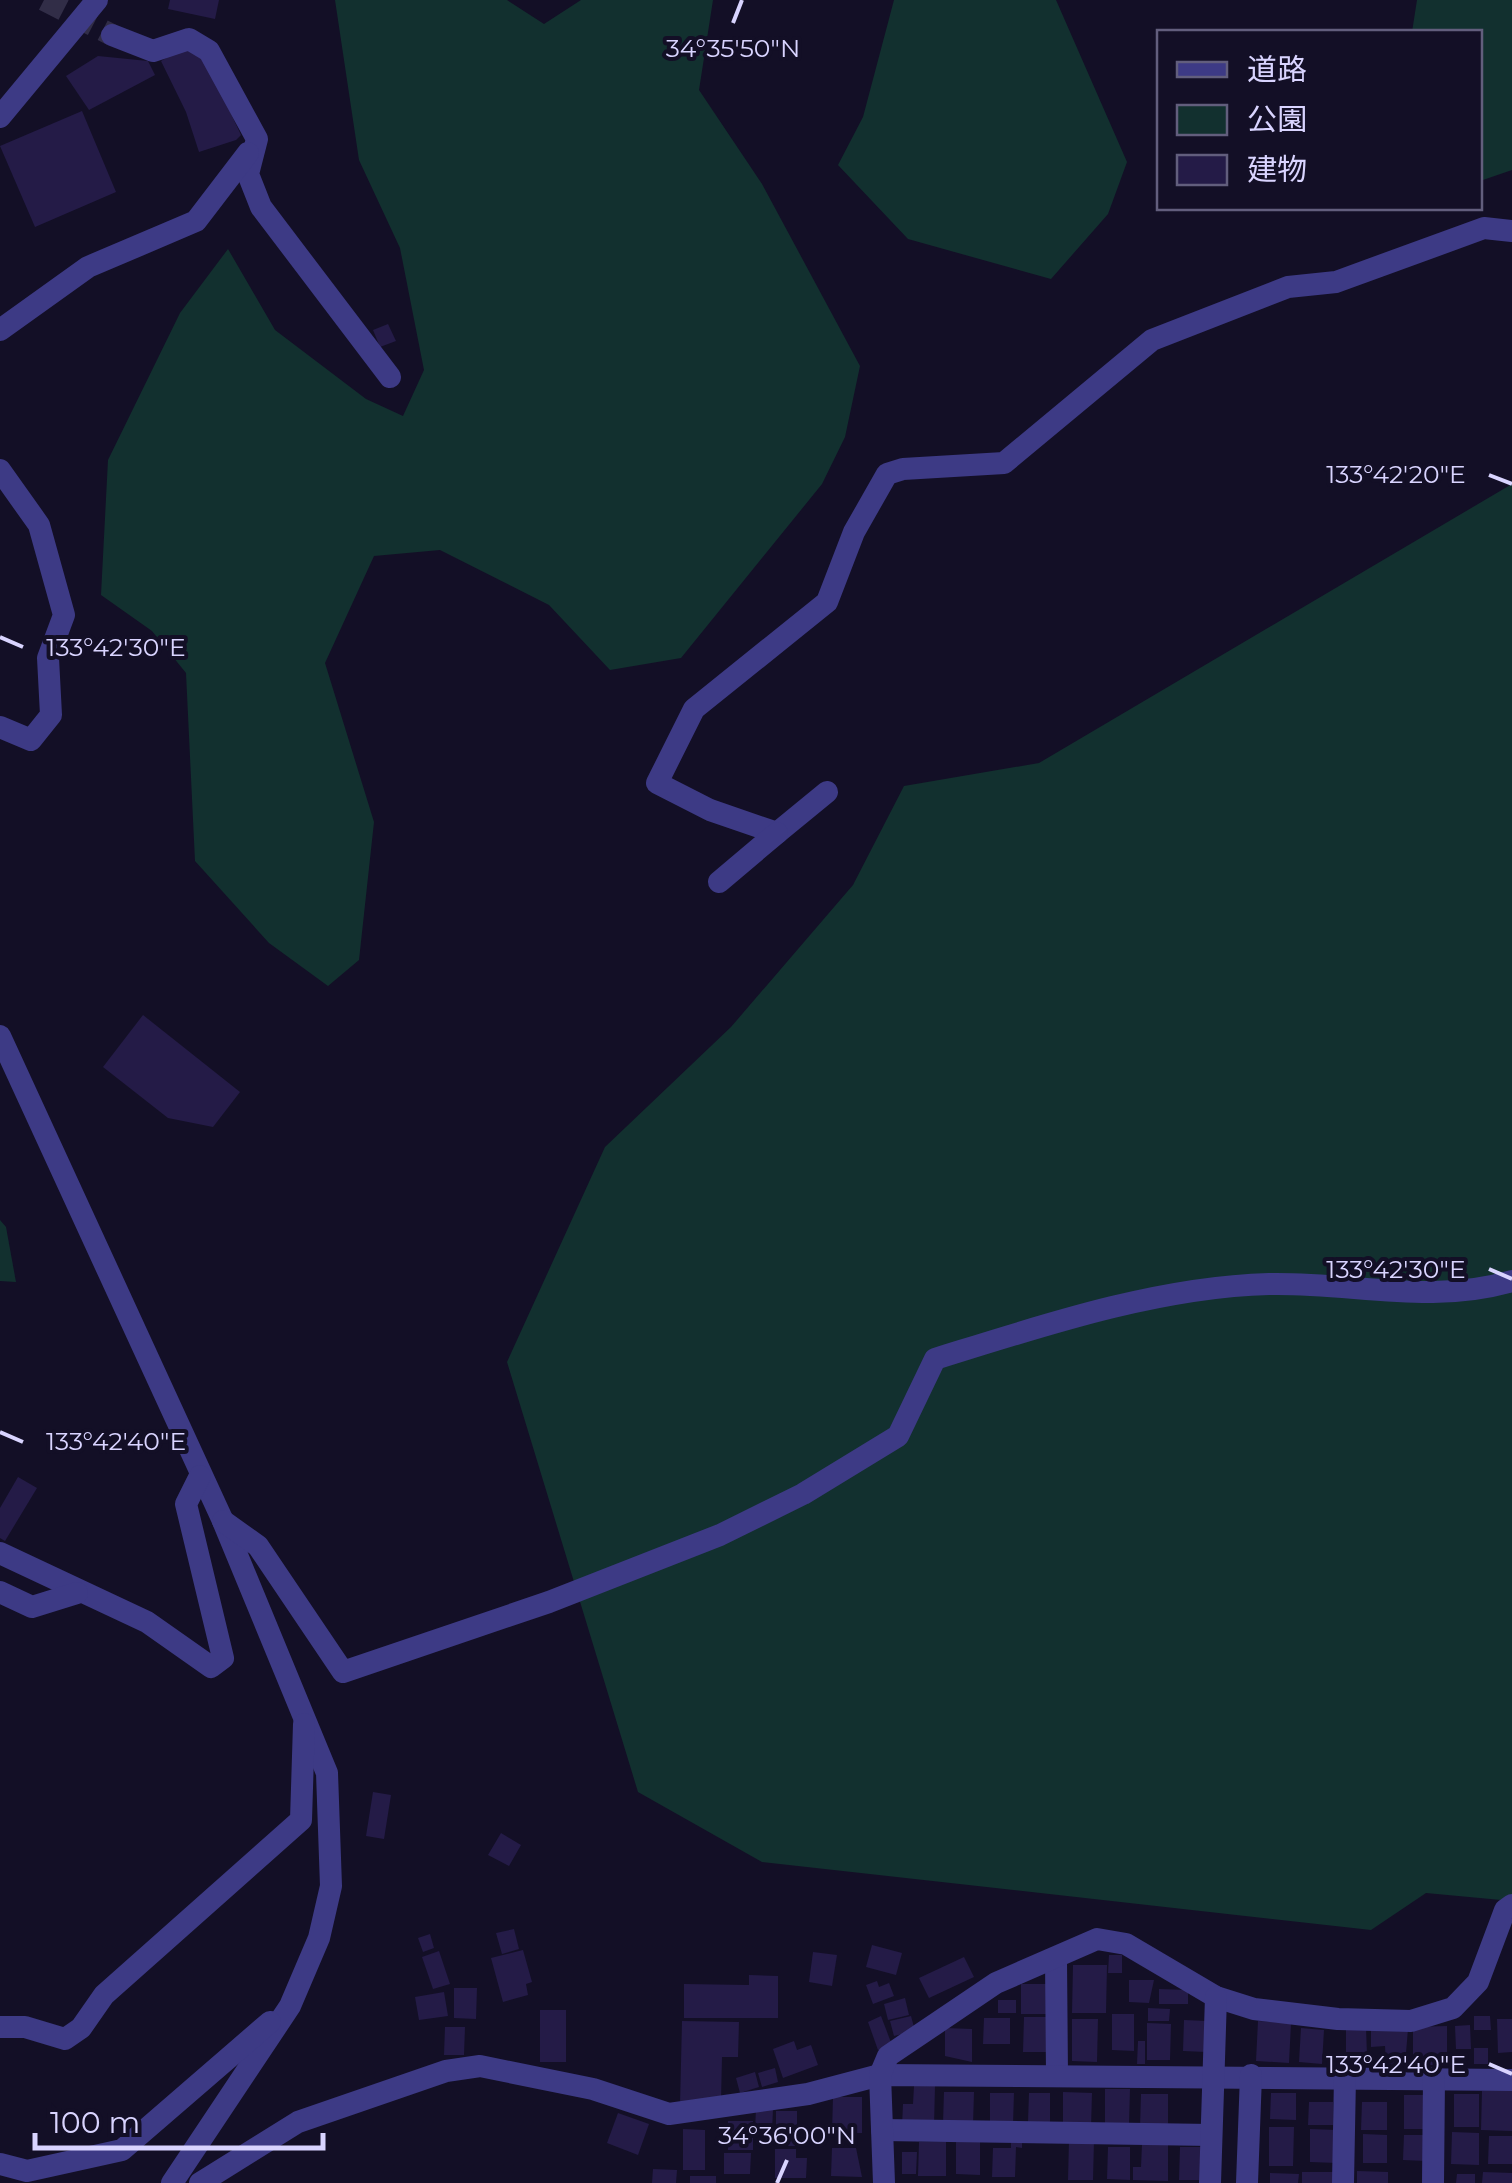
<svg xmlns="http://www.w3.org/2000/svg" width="1512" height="2183" font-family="Montserrat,'Noto Sans JP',sans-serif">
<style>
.green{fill:#12302f}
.building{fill:#241b47}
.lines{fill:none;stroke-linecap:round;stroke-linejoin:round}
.minor-tunnel{stroke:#312d47;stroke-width:22;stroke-dasharray:22 11;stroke-linecap:butt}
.minor{stroke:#3d3a85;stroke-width:22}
.ticks{fill:none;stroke:#d9d4ff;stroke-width:4}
.ticks-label{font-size:25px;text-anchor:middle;fill:#d9d4ff;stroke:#130f26;stroke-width:8;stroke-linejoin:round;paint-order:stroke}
</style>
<rect width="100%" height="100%" fill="#130f26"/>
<g class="green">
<polygon points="335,0 507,0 544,24 581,0 713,0 699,90 762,184 860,366 845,437 822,484 681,658 610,670 549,605 440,550 374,556 325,663 374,822 359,960 328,986 269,943 195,861 186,673 152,631 101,595 108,460 180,313 228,249 275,330 366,399 403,416 424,370 400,248 359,160"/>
<polygon points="894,0 1056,0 1127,162 1108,214 1051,279 908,239 838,165 863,117"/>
<polygon points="1417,0 1512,0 1512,170 1480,181 1480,32 1412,32"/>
<polygon points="1512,484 1512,1901 1426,1893 1371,1930 762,1862 638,1792 507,1362 605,1147 731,1027 853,885 904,786 1039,763"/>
<polygon points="0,1220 6,1227 16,1282 0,1281"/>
</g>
<g class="building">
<polygon points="170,0 219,0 215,19 168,9"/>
<polygon points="185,47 201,50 241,135 236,140 199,152 186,112 161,61"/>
<polygon points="98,56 148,61 155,75 89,110 66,76"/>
<polygon points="82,111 116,192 35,227 0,146"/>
<polygon points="388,324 396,341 380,347 373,330"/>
<polygon points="143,1015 240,1092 213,1127 168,1118 103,1067"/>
<polygon points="18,1477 37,1488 5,1541 0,1538 0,1508"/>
<polygon points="373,1792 391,1795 384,1839 366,1836"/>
<polygon points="501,1833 521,1845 509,1866 488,1855"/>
<polygon points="514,1929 519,1949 502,1954 496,1933"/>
<polygon points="430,1934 434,1948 423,1952 418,1938"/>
<polygon points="872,1945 902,1953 896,1975 866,1967"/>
<polygon points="523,1950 532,1982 526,1984 528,1995 503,2002 491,1958"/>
<polygon points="439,1951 450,1984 433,1989 422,1957"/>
<polygon points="813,1952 837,1955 832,1986 809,1982"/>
<polygon points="1109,1955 1122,1955 1122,1973 1108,1973"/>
<polygon points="964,1957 974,1977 929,1998 919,1978"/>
<polygon points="1073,1965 1107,1965 1106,2013 1072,2013"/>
<polygon points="749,1975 778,1976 778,2018 684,2018 684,1984 749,1985"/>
<polygon points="1129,1980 1154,1980 1149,2003 1129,2002"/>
<polygon points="877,1981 879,1987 889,1983 894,1996 873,2004 866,1985"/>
<rect x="1021" y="1984" width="27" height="30"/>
<polygon points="454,1988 477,1988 476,2019 454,2018"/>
<polygon points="1159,1989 1188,1990 1188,2004 1159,2004"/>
<polygon points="444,1992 448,2016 419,2020 415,1997"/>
<polygon points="905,1998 909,2015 888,2020 884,2004"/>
<rect x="998" y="2000" width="18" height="13"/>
<polygon points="1148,2008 1170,2009 1169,2021 1148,2021"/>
<rect x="540" y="2010" width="26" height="52"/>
<polygon points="1112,2014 1134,2014 1134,2051 1112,2050"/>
<polygon points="881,2016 892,2045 878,2050 868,2022"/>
<polygon points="911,2016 915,2031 894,2036 890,2021"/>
<polygon points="1474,2016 1490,2016 1491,2030 1474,2030"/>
<polygon points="1024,2017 1050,2017 1050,2052 1023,2052"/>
<polygon points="984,2018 1010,2018 1010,2044 983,2044"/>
<polygon points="1072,2019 1098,2019 1097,2062 1072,2061"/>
<polygon points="1497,2019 1512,2019 1512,2052 1498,2053"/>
<polygon points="1184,2020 1207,2021 1206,2052 1183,2051"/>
<polygon points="682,2021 739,2022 738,2057 722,2057 721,2101 680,2106"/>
<polygon points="1258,2021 1291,2023 1289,2063 1256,2061"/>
<polygon points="1147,2023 1171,2024 1170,2060 1147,2060"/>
<polygon points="1470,2025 1471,2049 1456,2049 1455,2026"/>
<polygon points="1447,2026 1447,2065 1413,2065 1413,2027"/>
<polygon points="445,2027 465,2027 464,2055 444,2055"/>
<polygon points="1346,2027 1366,2027 1367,2056 1346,2056"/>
<polygon points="945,2028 972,2029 972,2062 945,2056"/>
<polygon points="1301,2028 1324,2030 1322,2064 1299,2062"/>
<polygon points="1408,2029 1405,2065 1386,2066 1385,2046 1371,2047 1371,2030"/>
<polygon points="794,2041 797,2050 811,2045 818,2065 783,2078 773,2049"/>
<polygon points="1138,2041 1145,2041 1145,2064 1137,2064"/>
<rect x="1474" y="2048" width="14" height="16"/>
<polygon points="775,2068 778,2082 762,2087 758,2073"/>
<polygon points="755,2072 759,2087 740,2093 736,2078"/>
<polygon points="914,2086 935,2086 934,2126 902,2126 903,2104 913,2104"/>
<polygon points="1105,2089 1130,2089 1129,2125 1105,2125"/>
<polygon points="1482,2091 1512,2091 1512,2131 1481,2130"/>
<polygon points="944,2092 974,2092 973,2124 943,2123"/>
<polygon points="1063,2092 1092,2093 1091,2128 1063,2128"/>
<polygon points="990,2093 1014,2093 1013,2124 990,2124"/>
<polygon points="1029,2093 1050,2093 1050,2122 1028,2122"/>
<polygon points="1271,2093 1296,2093 1296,2120 1270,2119"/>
<polygon points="1141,2094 1168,2094 1168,2128 1140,2128"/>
<rect x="1454" y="2094" width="25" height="33"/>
<polygon points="1404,2095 1429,2095 1428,2129 1404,2129"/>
<polygon points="833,2097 862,2097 862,2133 832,2133"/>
<polygon points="1309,2102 1333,2102 1333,2125 1308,2125"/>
<polygon points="1362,2102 1387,2102 1387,2130 1361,2130"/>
<polygon points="756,2108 773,2109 772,2132 755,2131"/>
<rect x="776" y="2111" width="21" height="35"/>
<polygon points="618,2113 649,2124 638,2155 607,2143"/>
<rect x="728" y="2121" width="25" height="29"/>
<polygon points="1269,2127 1294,2127 1293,2166 1269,2166"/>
<polygon points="683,2129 705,2130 705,2170 683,2170"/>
<polygon points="1310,2129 1337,2130 1337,2163 1310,2162"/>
<polygon points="1452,2132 1479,2133 1479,2165 1451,2164"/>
<polygon points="1363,2134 1387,2135 1387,2163 1363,2163"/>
<polygon points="1404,2135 1427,2135 1427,2161 1403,2160"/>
<polygon points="1489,2136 1512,2136 1512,2164 1488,2164"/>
<polygon points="1011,2138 1022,2138 1022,2148 1016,2147 1015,2177 992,2177 993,2148 1011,2148"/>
<polygon points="956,2140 980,2140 980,2175 956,2174"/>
<polygon points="1069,2140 1094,2140 1093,2180 1068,2180"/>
<polygon points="919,2142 946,2142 946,2176 918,2176"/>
<polygon points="1142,2144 1168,2144 1168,2181 1133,2180 1133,2167 1141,2167"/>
<polygon points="1108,2147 1130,2147 1130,2180 1107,2179"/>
<polygon points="1180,2147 1204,2147 1203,2180 1179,2180"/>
<polygon points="832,2148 856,2148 862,2177 831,2176"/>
<polygon points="775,2149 796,2149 796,2158 807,2158 806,2178 775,2178"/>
<polygon points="902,2152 917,2152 916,2174 902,2174"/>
<polygon points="724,2153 751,2153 750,2174 724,2174"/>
<polygon points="653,2169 677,2170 676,2183 652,2183"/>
<polygon points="1357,2171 1388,2172 1388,2183 1357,2183"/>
<rect x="1302" y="2172" width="32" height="11"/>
<polygon points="1483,2172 1512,2173 1512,2183 1482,2183"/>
<polygon points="1270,2173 1299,2174 1298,2183 1270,2183"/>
<polygon points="1457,2174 1475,2174 1475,2183 1456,2183"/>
<rect x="690" y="2176" width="26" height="7"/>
</g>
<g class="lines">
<polyline class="minor-tunnel" points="44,0 112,35"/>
<g class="minor">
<polyline points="112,35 153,51 189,39 209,51 257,139 248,174 261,207 390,377"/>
<polyline points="0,117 97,0"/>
<polyline points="0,330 88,267 196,221 248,153"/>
<polyline points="0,470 39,525 64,615 48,658 51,715 31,740 0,727"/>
<polyline points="827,792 777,833 710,810 657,783 694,709 827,602 854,532 887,474 903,469 1004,463 1152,340 1288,287 1336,282 1484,228 1512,231"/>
<polyline points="719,882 777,833"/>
<polyline points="0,1036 223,1521 327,1773 331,1886 319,1938 290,2006 172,2183"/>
<path d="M 223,1521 L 258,1546 L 343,1672 L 549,1602 L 720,1535 L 803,1494 L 898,1436 L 935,1359 C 1041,1326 1157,1287 1269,1284 C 1352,1282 1430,1305 1512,1281"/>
<polyline points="0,1553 147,1622 211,1667 223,1658 186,1504 200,1476"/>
<polyline points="0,1592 32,1607 77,1593"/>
<polyline points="1056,1960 1057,2075"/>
<polyline points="0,2027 25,2027 65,2039 81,2028 104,1995 301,1820 304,1724"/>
<polyline points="882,2130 1211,2135"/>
<polyline points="0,2164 27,2171 122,2150 270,2022"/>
<polyline points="200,2183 298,2122 446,2071 480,2066 593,2089 669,2114 808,2094 880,2075 1512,2080"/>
<polyline points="884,2183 880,2075 888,2056 996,1983 1097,1939 1126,1944 1216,1997 1254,2009 1338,2019 1411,2021 1453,2008 1478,1982 1505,1910 1512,1905"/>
<polyline points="1210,2183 1216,1997"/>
<polyline points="1247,2183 1251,2075"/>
<polyline points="1343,2183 1345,2077"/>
<polyline points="1433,2183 1434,2078"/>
</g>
</g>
<path class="ticks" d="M 733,23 L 742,0M 1489,475 L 1512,484M 0,637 L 23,647M 1489,1269 L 1512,1279M 0,1432 L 23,1442M 1489,2064 L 1512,2074M 777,2183 L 787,2160"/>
<g class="ticks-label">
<text x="733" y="57">34°35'50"N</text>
<text x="1396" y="483">133°42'20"E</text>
<text x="116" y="656">133°42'30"E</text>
<text x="1396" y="1278">133°42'30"E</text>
<text x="116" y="1450">133°42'40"E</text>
<text x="1396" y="2073">133°42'40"E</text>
<text x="787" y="2144">34°36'00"N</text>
</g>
<rect x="1157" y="30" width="325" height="180" fill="#130f26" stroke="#625e7d" stroke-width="2.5"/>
<rect x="1177" y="62" width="50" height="15" fill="#3d3a85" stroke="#625e7d" stroke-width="2.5"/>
<text x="1247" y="80" font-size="30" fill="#d9d4ff">道路</text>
<rect x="1177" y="105" width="50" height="30" fill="#12302f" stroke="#625e7d" stroke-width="2.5"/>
<text x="1247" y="130" font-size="30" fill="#d9d4ff">公園</text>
<rect x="1177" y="155" width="50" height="30" fill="#241b47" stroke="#625e7d" stroke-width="2.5"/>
<text x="1247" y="180" font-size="30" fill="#d9d4ff">建物</text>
<path d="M35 2133v15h288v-15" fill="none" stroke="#d9d4ff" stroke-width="5"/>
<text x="50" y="2133" font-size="30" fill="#d9d4ff" stroke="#130f26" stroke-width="8" paint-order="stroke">100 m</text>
</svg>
